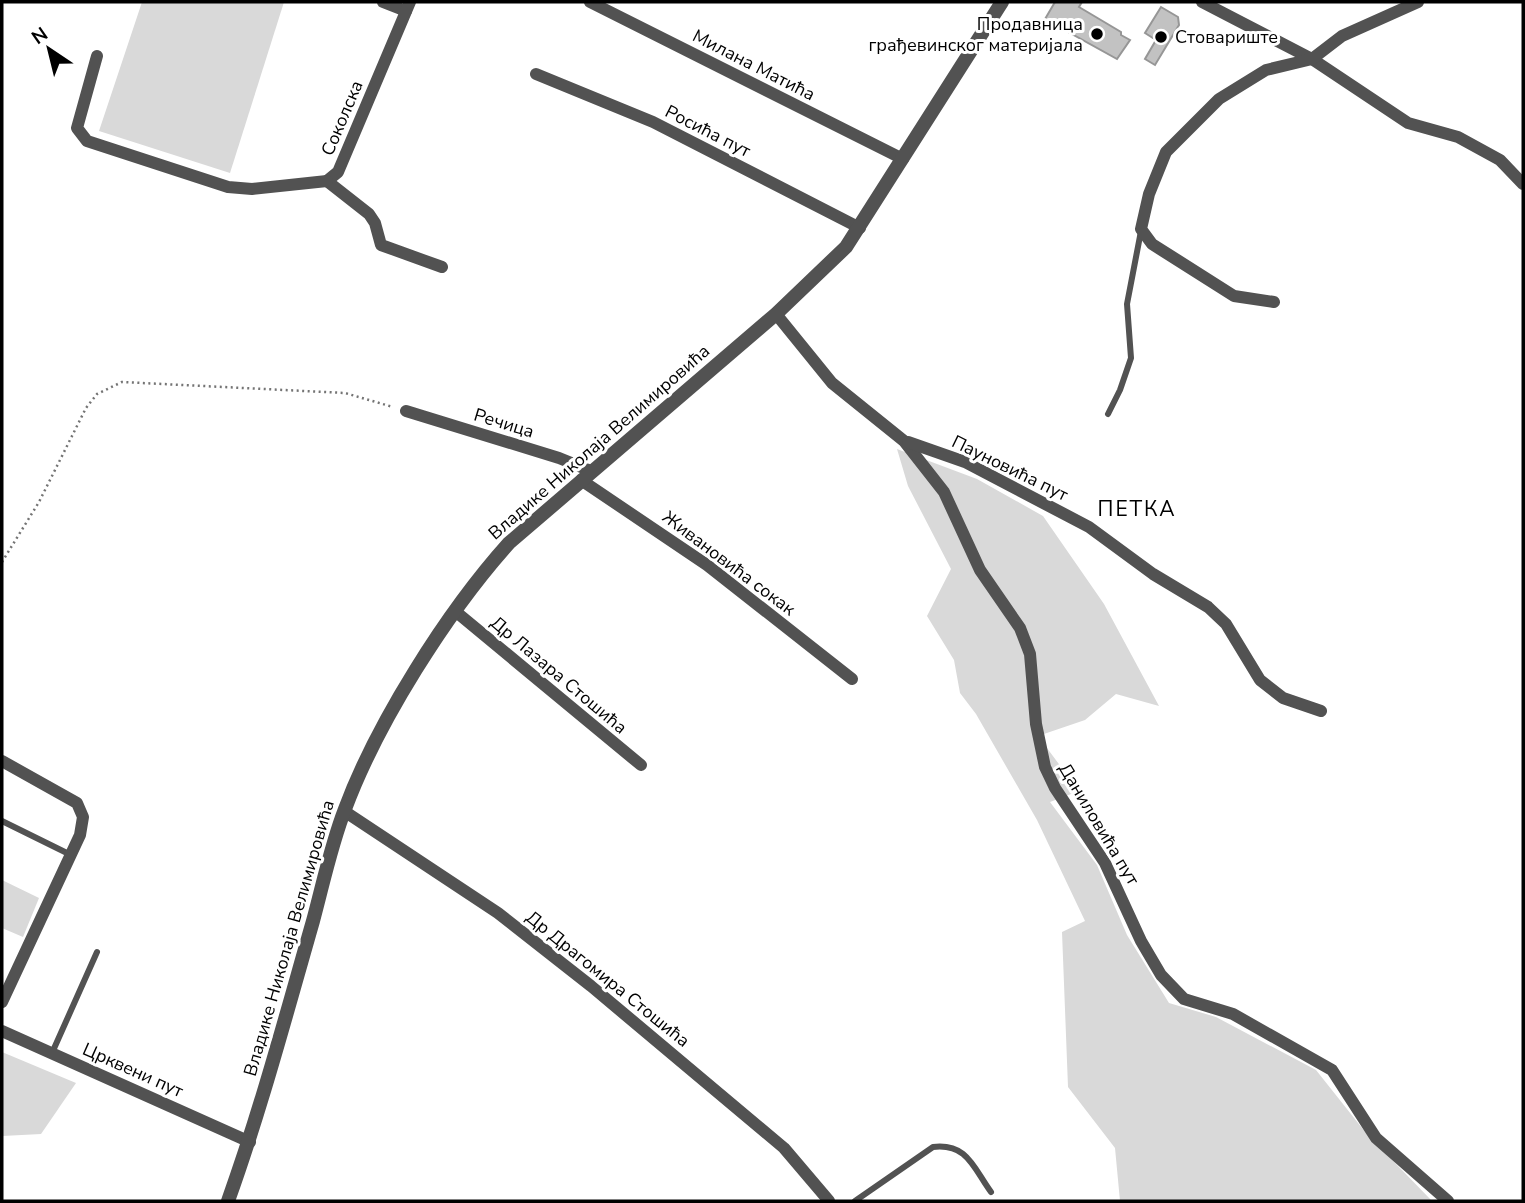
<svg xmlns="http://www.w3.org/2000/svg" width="1525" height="1203" font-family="'Nunito Sans',sans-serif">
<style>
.green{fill:#d9d9d9}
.building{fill:#c2c2c2;stroke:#969696;stroke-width:2}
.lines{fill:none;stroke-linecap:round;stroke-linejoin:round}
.path{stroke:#747474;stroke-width:2.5;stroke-dasharray:2 3.5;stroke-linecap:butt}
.service{stroke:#525252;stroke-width:6}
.minor{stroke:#525252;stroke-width:12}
.tertiary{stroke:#525252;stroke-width:14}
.poi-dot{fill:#000;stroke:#fff;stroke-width:2.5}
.labels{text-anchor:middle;stroke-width:6;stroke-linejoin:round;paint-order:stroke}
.poi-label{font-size:18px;fill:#000;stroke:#fff;text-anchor:end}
.street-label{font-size:18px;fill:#000;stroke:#fff}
.quarter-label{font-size:21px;letter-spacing:2px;fill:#000;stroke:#fff}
</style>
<rect width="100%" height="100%" fill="#fff"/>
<g class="green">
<polygon points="142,2 284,2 230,173 99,131"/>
<polygon points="897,449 977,479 1043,516 1104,604 1159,706 1116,694 1085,720 1038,736 1079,791 1050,802 1097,865 1127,935 1169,1003 1216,1017 1316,1070 1366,1133 1432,1201 1120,1201 1115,1148 1068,1087 1062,932 1085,921 1037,820 976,714 960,693 954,660 927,616 951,569 908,486"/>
<polygon points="2,880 39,898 23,937 2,928"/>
<polygon points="2,1052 76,1083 41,1134 2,1136"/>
</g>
<g class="building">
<polygon points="1055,2 1082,2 1079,7 1121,32 1121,35 1130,40 1117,59 1045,19"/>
<polygon points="1161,7 1178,17 1179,25 1155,65 1145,59 1156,40 1145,33"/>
</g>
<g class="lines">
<polyline class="path" points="2,562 39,502 86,408 97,394 122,382 345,393 393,407"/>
<g class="service">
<polyline points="1108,414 1120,390 1131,358 1127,304 1141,231"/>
<polyline points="2,821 71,855"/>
<polyline points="52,1053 97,952"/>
<path d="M 855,1201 L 933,1147 C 967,1143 973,1167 991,1192"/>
</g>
<g class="minor">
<polyline points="383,2 406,11"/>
<polyline points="410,2 338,172 327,181 369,214 375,223 381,245 442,267"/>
<polyline points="590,2 903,159"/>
<polyline points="1202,2 1312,59 1408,123 1458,137 1500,160 1523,184"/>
<polyline points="97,56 77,128 87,141 228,187 252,189 327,181"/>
<polyline points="536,74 653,122 860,228"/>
<polyline points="1274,302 1234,296 1152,244 1141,229 1149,194 1166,152 1219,99 1266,70 1312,59 1342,36 1418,2"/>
<polyline points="776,314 832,383 904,441 944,492 980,570 1020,628 1030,654 1036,724 1045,767 1055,788 1105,863 1141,941 1161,975 1184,999 1233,1014 1332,1070 1376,1138 1448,1201"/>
<polyline points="406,411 559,458 591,471"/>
<polyline points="908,442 965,462 1089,527 1153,574 1208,607 1226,624 1260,680 1283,698 1321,711"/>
<polyline points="581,480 707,565 852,679"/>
<polyline points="455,611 641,765"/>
<polyline points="2,761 77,803 83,817 80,835 2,1002"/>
<polyline points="344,811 498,913 591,986 784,1148 829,1201"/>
<polyline points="2,1031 250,1142"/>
</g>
<path class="tertiary" d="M 228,1201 C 261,1109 286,1015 313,921 C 323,884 331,845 345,809 C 377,723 447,612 509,543 L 776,314 L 846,247 L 1002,2"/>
</g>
<g class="poi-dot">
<circle cx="1097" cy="34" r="7"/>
<circle cx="1161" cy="37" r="7"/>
</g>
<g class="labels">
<g class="poi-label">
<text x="1083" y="30">Продавница<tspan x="1083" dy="21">грађевинског материјала</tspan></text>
<text x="1175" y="43" text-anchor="start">Стовариште</text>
</g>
<g class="street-label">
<text transform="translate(754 65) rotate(27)" y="6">Милана Матића</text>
<text transform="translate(342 118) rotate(-67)" y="6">Соколска</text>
<text transform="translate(708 131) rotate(27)" y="6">Росића пут</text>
<text transform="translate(504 423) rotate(17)" y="6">Речица</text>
<text transform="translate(599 442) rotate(-41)" y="6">Владике Николаја Велимировића</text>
<text transform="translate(1010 468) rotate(26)" y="6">Пауновића пут</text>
<text transform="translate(729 563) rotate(37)" y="6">Живановића сокак</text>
<text transform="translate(559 675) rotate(40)" y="6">Др Лазара Стошића</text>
<text transform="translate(1099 824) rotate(59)" y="6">Даниловића пут</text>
<text transform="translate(289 938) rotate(-74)" y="6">Владике Николаја Велимировића</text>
<text transform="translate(608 979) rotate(39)" y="6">Др Драгомира Стошића</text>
<text transform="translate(133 1070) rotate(24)" y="6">Црквени пут</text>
</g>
<g class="quarter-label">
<text x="1137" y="516">ПЕТКА</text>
</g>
</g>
<rect width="1525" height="1203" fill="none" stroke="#000000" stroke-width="7"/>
<g transform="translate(49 49) rotate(325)" stroke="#ffffff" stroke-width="5" paint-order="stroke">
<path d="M0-5L12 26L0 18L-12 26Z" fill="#000000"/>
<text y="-10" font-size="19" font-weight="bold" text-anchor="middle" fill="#000000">N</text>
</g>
</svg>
